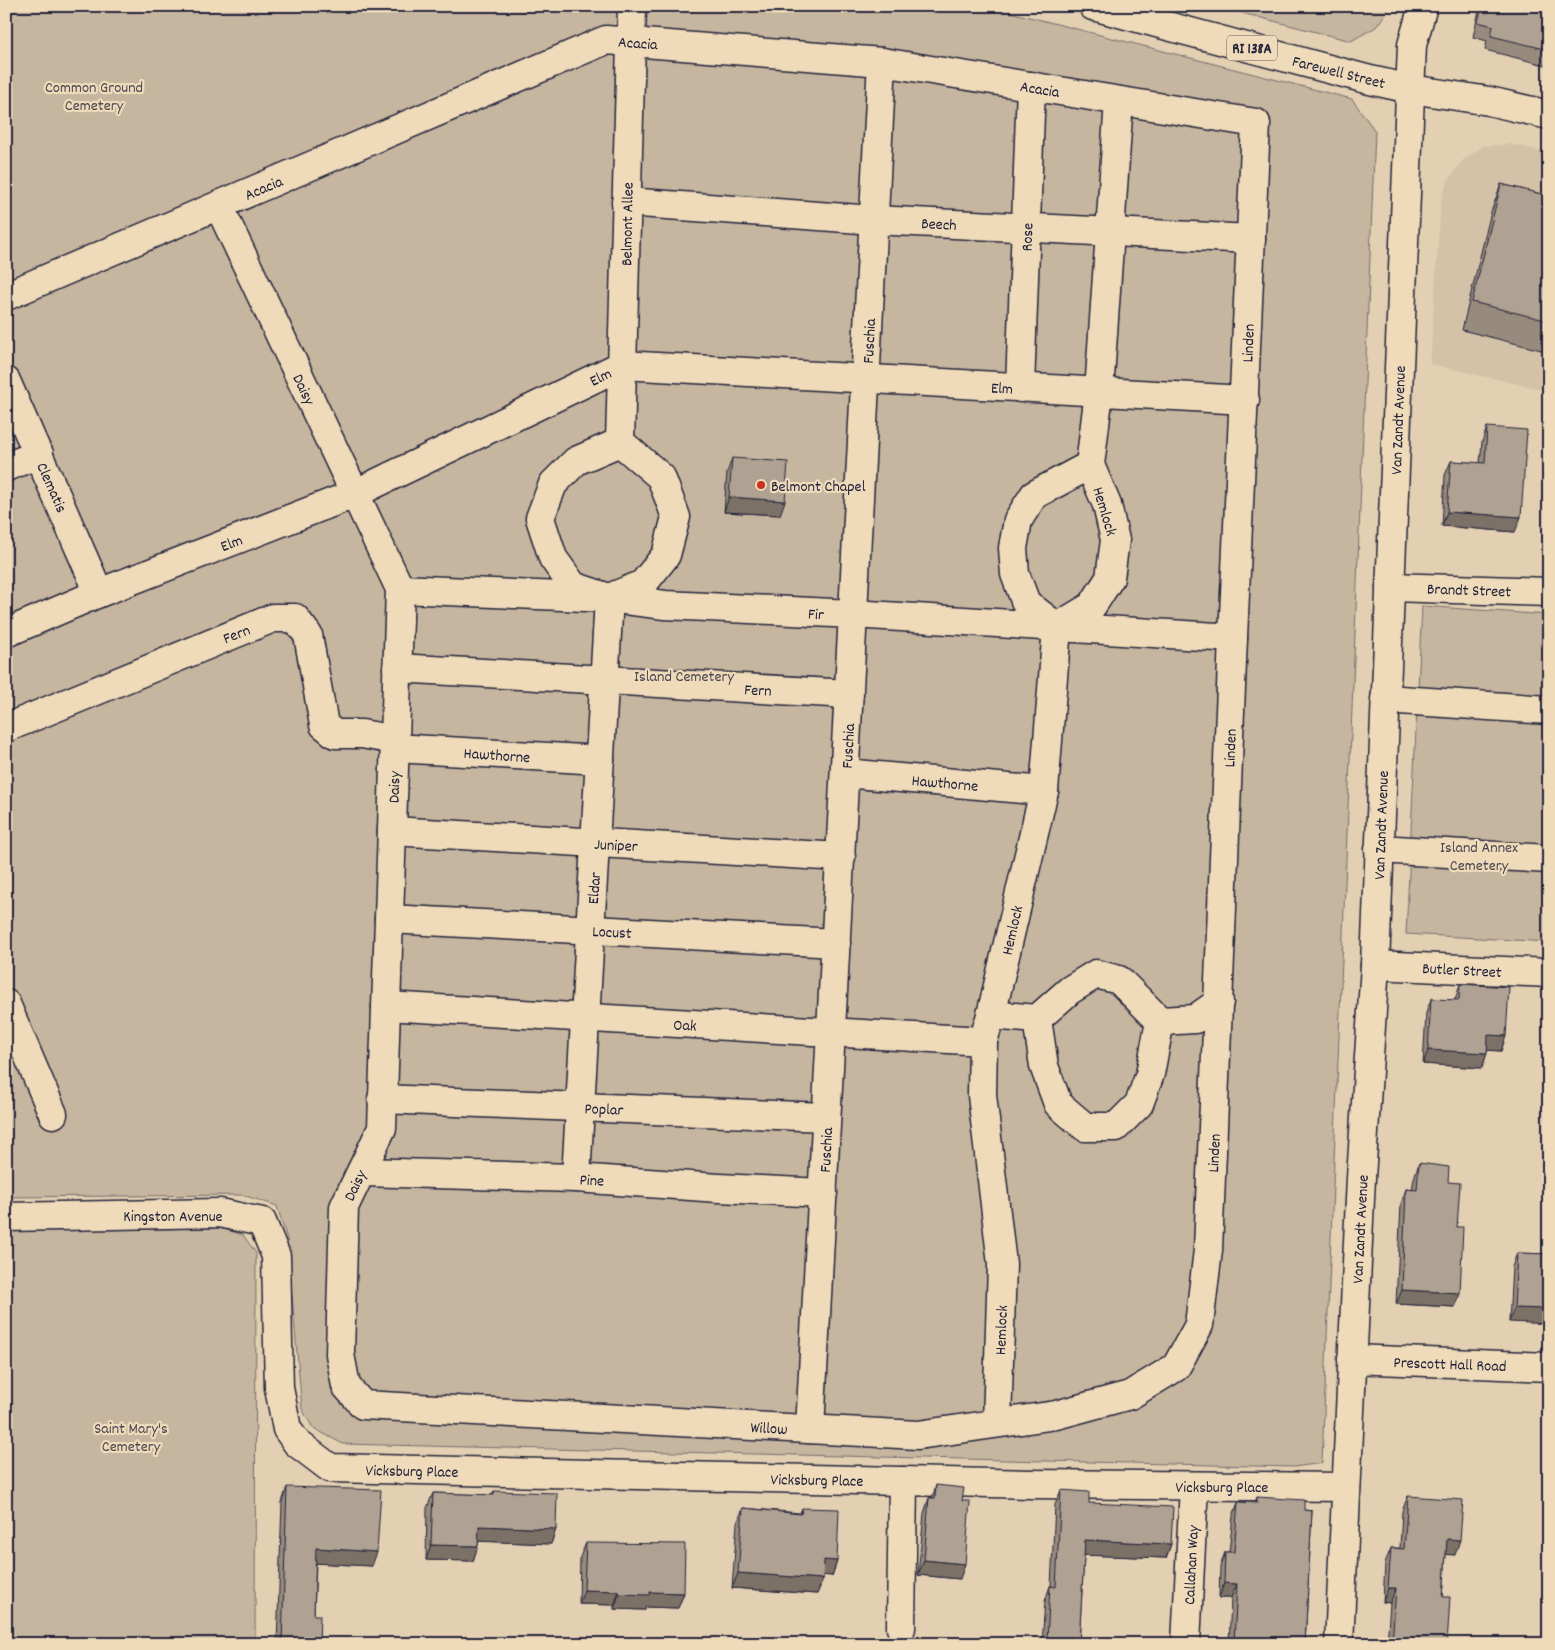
<svg xmlns="http://www.w3.org/2000/svg" width="1555" height="1650" font-family="Dekko,sans-serif">
<style>
.built{fill:#d4c2a8}
.green{fill:#c6b6a0;stroke:#746c6e}
.lines{fill:none;stroke-linecap:round;stroke-linejoin:round}
.minor-casing{stroke:#22223b;stroke-width:31}
.major-casing{stroke:#22223b;stroke-width:31}
.minor{stroke:#efdbb9;stroke-width:28}
.major{stroke:#efdbb9;stroke-width:28}
.wall{fill:#978b7e;stroke:#22223b}
.shaded-wall{fill:#7b7166;stroke:#22223b}
.building{fill:#b0a292;stroke:#22223b}
.poi-dot{fill:#c8321e;stroke:#efdbb9;stroke-width:2}
.labels{text-anchor:middle;stroke-width:4.5;stroke-linejoin:round;paint-order:stroke}
.shield{fill:#efdbb9;stroke:#605a61;stroke-width:1}
.shield-label{font-size:15px;font-weight:bold;fill:#22223b}
.street-label{font-size:16px;fill:#22223b;stroke:#efdbb9}
.park-label{font-size:16px;fill:#4b4754;stroke:#efdbb9}
.poi-label{font-size:16px;fill:#22223b;stroke:#efdbb9;text-anchor:start}
</style>
<rect width="100%" height="100%" fill="#e3d0b2"/>
<filter id="ink" filterUnits="userSpaceOnUse"><feTurbulence type="fractalNoise" baseFrequency=".02" numOctaves="2"/><feDisplacementMap in="SourceGraphic" scale="10" xChannelSelector="R" yChannelSelector="G"/><feConvolveMatrix kernelMatrix="1 2 1 2 8 2 1 2 1" color-interpolation-filters="sRGB"/></filter>
<g filter="url(#ink)">
<polygon class="built" points="1510,144 1549,153 1549,391 1430,364 1441,200 1448,180 1462,161 1483,146"/>
<g class="green">
<polygon points="6,6 986,6 1352,99 1375,131 1322,1463 1294,1467 343,1444 313,1428 302,1409 287,1239 277,1206 243,1195 6,1197"/>
<polygon points="1215,6 1391,6 1376,27 1351,41"/>
<polygon points="1422,606 1549,615 1549,942 1406,934"/>
<polygon points="221,1228 243,1235 256,1253 255,1644 6,1644 6,1231"/>
</g>
<g class="lines">
<defs>
<g id="minor">
<polyline points="626,202 874,220 1251,239"/>
<polyline points="6,296 606,40 882,62 1256,123 1233,638 1208,1250 1199,1325 1176,1367 1130,1395 1056,1415 918,1435 363,1405 346,1386 340,1354 344,1207 382,1128 400,589 219,206"/>
<polyline points="6,381 99,593"/>
<polyline points="1020,388 1031,86"/>
<polygon points="620,442 661,477 676,517 666,555 643,584 609,598 573,586 553,558 540,518 553,484 576,461"/>
<polyline points="620,442 632,6"/>
<polyline points="6,467 39,454"/>
<polyline points="1390,587 1549,592"/>
<polyline points="400,589 609,598 665,605 853,614 1233,638"/>
<polyline points="1057,627 1092,606 1110,578 1115,540 1107,505 1090,465 1099,392 1119,101"/>
<polyline points="1057,627 1026,603 1015,574 1013,548 1018,520 1034,495 1090,465"/>
<polyline points="6,633 99,593 354,494 622,365 1245,400"/>
<polyline points="397,668 849,694"/>
<polyline points="1385,699 1549,710"/>
<polyline points="6,728 273,618 295,618 308,635 324,725 335,734 362,734 395,740"/>
<polyline points="395,748 600,760"/>
<polyline points="845,773 1044,791"/>
<polyline points="392,831 841,857"/>
<polyline points="1379,849 1549,859"/>
<polyline points="389,919 836,943"/>
<polyline points="1375,965 1549,973"/>
<polyline points="6,1004 53,1114"/>
<polyline points="386,1006 983,1041"/>
<polyline points="991,1015 1037,1019 1070,990 1096,974 1119,980 1160,1021"/>
<polyline points="1037,1019 1044,1066 1058,1104 1085,1127 1116,1127 1139,1104 1150,1074 1160,1021"/>
<polyline points="1160,1021 1195,1019 1219,1002"/>
<polyline points="382,1099 826,1117"/>
<polyline points="361,1172 576,1178 719,1188 823,1193"/>
<polyline points="576,1178 609,598"/>
<polyline points="6,1217 220,1213 262,1222 276,1256 279,1388 287,1429 297,1443 330,1468 1032,1484 1346,1487"/>
<polyline points="1352,1359 1549,1367"/>
<polyline points="997,1423 1002,1264 982,1095 983,1041 991,1015 1044,791 1057,627"/>
<polyline points="810,1429 882,62"/>
<polyline points="901,1628 903,1481"/>
<polyline points="1186,1644 1194,1486"/>
<polyline points="1339,1644 1361,1178 1375,965 1412,45 1423,6"/>
</g>
<polyline id="major" points="1093,6 1370,80 1411,89 1489,101 1549,115"/>
</defs>
<use href="#minor" class="minor-casing"/>
<use href="#major" class="major-casing"/>
<use href="#minor" class="minor"/>
<use href="#major" class="major"/>
</g>
<g class="wall">
<polygon points="1480,6 1549,6 1549,66 1485,50 1487,41 1473,37"/>
<polygon points="1501,184 1549,196 1549,352 1462,330 1491,212"/>
<polygon points="1487,427 1515,532 1442,526 1445,475 1451,461 1480,463 1482,442"/>
<polygon points="732,458 780,515 724,512 727,473"/>
<polygon points="1460,984 1506,1036 1501,1051 1487,1050 1487,1053 1482,1068 1423,1064 1426,1013 1431,999 1455,1000"/>
<polygon points="1419,1163 1448,1182 1457,1227 1460,1293 1455,1307 1396,1304 1401,1204 1406,1189 1412,1190 1414,1178"/>
<polygon points="1517,1253 1549,1254 1509,1322 1512,1267"/>
<polygon points="936,1485 960,1579 918,1575 924,1513 929,1498 932,1498"/>
<polygon points="287,1487 372,1566 316,1563 314,1615 319,1644 277,1644 282,1502"/>
<polygon points="1061,1490 1089,1503 1171,1544 1166,1558 1084,1555 1079,1644 1042,1644 1045,1601 1050,1586 1051,1586 1055,1505"/>
<polygon points="494,1491 556,1529 551,1544 479,1541 473,1561 426,1560 427,1508 433,1493 492,1495"/>
<polygon points="1408,1496 1455,1555 1446,1554 1443,1597 1447,1644 1387,1644 1390,1603 1383,1602 1385,1563 1391,1548 1400,1548 1402,1511"/>
<polygon points="1257,1497 1304,1510 1312,1511 1305,1644 1229,1644 1231,1598 1219,1598 1220,1567 1225,1552 1229,1552 1233,1516 1238,1502 1255,1502"/>
<polygon points="743,1508 800,1513 802,1508 837,1561 832,1576 823,1575 823,1579 817,1594 732,1588 737,1523"/>
<polygon points="586,1543 684,1593 678,1608 646,1607 645,1610 614,1609 614,1605 579,1604 580,1557"/>
</g>
<g class="shaded-wall">
<polygon points="729,497 785,501 780,515 724,512"/>
<polygon points="1447,512 1521,517 1515,532 1442,526"/>
<polygon points="1488,1035 1506,1036 1501,1051 1483,1050"/>
<polygon points="1428,1050 1487,1053 1482,1068 1423,1064"/>
<polygon points="1402,1290 1460,1293 1455,1307 1396,1304"/>
<polygon points="1514,1308 1549,1309 1549,1324 1509,1322"/>
<polygon points="479,1526 556,1529 551,1544 474,1541"/>
<polygon points="1447,1539 1460,1540 1455,1555 1441,1554"/>
<polygon points="1085,1540 1171,1544 1166,1558 1079,1555"/>
<polygon points="431,1545 478,1546 473,1561 426,1560"/>
<polygon points="316,1548 377,1552 372,1566 311,1563"/>
<polygon points="824,1560 837,1561 832,1576 818,1575"/>
<polygon points="924,1560 965,1564 960,1579 918,1575"/>
<polygon points="738,1573 823,1579 817,1594 732,1588"/>
<polygon points="1224,1583 1237,1584 1231,1598 1219,1598"/>
<polygon points="1388,1588 1396,1588 1390,1603 1383,1602"/>
<polygon points="584,1590 619,1591 614,1605 579,1604"/>
<polygon points="650,1592 684,1593 678,1608 646,1607 645,1610 614,1609 619,1594"/>
<polygon points="1047,1640 1079,1642 1079,1644 1046,1644"/>
<polygon points="1234,1642 1247,1643 1247,1644 1233,1644"/>
</g>
<g class="building">
<polygon points="1482,6 1549,6 1549,50 1491,36 1493,26 1478,22"/>
<polygon points="1501,184 1549,196 1549,321 1472,302"/>
<polygon points="1487,427 1527,430 1521,517 1447,512 1451,461 1485,463"/>
<polygon points="732,458 788,462 785,501 729,497"/>
<polygon points="1460,984 1509,987 1506,1036 1488,1035 1487,1053 1428,1050 1431,999 1459,1000"/>
<polygon points="1419,1163 1449,1167 1448,1182 1460,1183 1457,1227 1463,1227 1460,1293 1402,1290 1406,1189 1417,1190"/>
<polygon points="1517,1253 1549,1254 1549,1309 1514,1308"/>
<polygon points="936,1485 964,1488 962,1501 970,1501 965,1564 924,1560 929,1498 935,1498"/>
<polygon points="287,1487 381,1490 377,1552 316,1548 314,1615 320,1615 319,1644 282,1644"/>
<polygon points="1061,1490 1089,1492 1089,1503 1173,1507 1171,1544 1085,1540 1079,1642 1047,1640 1050,1586 1056,1587"/>
<polygon points="494,1491 557,1493 556,1529 479,1526 478,1546 431,1545 433,1493 494,1495"/>
<polygon points="1408,1496 1463,1500 1460,1540 1447,1539 1443,1597 1450,1597 1447,1644 1392,1644 1396,1588 1388,1588 1391,1548 1404,1549"/>
<polygon points="1257,1497 1304,1500 1304,1510 1312,1511 1305,1643 1247,1644 1247,1643 1234,1642 1237,1584 1224,1583 1225,1552 1234,1552 1238,1502 1257,1503"/>
<polygon points="743,1508 801,1514 802,1508 839,1509 837,1561 824,1560 823,1579 738,1573"/>
<polygon points="586,1543 685,1544 684,1593 650,1592 650,1595 619,1594 619,1591 584,1590"/>
</g>
</g>
<circle class="poi-dot" cx="761" cy="485" r="5"/>
<g class="labels">
<rect class="shield" x="1227" y="35.5" width="50" height="25" rx="4"/>
<g class="shield-label">
<text x="1252" y="53">RI 138A</text>
</g>
<g class="street-label">
<text transform="translate(638 42) rotate(4)" y="6">Acacia</text>
<text transform="translate(1339 71) rotate(14)" y="6">Farewell Street</text>
<text transform="translate(1040 88) rotate(9)" y="6">Acacia</text>
<text transform="translate(263 187) rotate(-23)" y="6">Acacia</text>
<text transform="translate(939 223) rotate(3)" y="6">Beech</text>
<text transform="translate(626 224) rotate(-89)" y="6">Belmont Allee</text>
<text transform="translate(1026 237) rotate(-88)" y="6">Rose</text>
<text transform="translate(868 341) rotate(-87)" y="6">Fuschia</text>
<text transform="translate(1247 343) rotate(-88)" y="6">Linden</text>
<text transform="translate(600 376) rotate(-26)" y="6">Elm</text>
<text transform="translate(1002 387) rotate(3)" y="6">Elm</text>
<text transform="translate(305 389) rotate(65)" y="6">Daisy</text>
<text transform="translate(1397 420) rotate(-88)" y="6">Van Zandt Avenue</text>
<text transform="translate(53 487) rotate(66)" y="6">Clematis</text>
<text transform="translate(1106 511) rotate(73)" y="6">Hemlock</text>
<text transform="translate(231 542) rotate(-21)" y="6">Elm</text>
<text transform="translate(1469 589) rotate(2)" y="6">Brandt Street</text>
<text transform="translate(816 613) rotate(3)" y="6">Fir</text>
<text transform="translate(236 633) rotate(-22)" y="6">Fern</text>
<text transform="translate(758 689) rotate(3)" y="6">Fern</text>
<text transform="translate(847 746) rotate(-87)" y="6">Fuschia</text>
<text transform="translate(1229 748) rotate(-88)" y="6">Linden</text>
<text transform="translate(497 754) rotate(4)" y="6">Hawthorne</text>
<text transform="translate(945 782) rotate(5)" y="6">Hawthorne</text>
<text transform="translate(393 787) rotate(-88)" y="6">Daisy</text>
<text transform="translate(1380 825) rotate(-88)" y="6">Van Zandt Avenue</text>
<text transform="translate(616 844) rotate(3)" y="6">Juniper</text>
<text transform="translate(593 888) rotate(-86)" y="6">Eldar</text>
<text transform="translate(1011 930) rotate(-77)" y="6">Hemlock</text>
<text transform="translate(612 931) rotate(3)" y="6">Locust</text>
<text transform="translate(1462 969) rotate(3)" y="6">Butler Street</text>
<text transform="translate(685 1024) rotate(3)" y="6">Oak</text>
<text transform="translate(604 1108) rotate(2)" y="6">Poplar</text>
<text transform="translate(825 1150) rotate(-87)" y="6">Fuschia</text>
<text transform="translate(1213 1153) rotate(-87)" y="6">Linden</text>
<text transform="translate(592 1179) rotate(4)" y="6">Pine</text>
<text transform="translate(354 1185) rotate(-64)" y="6">Daisy</text>
<text x="173" y="1221">Kingston Avenue</text>
<text transform="translate(1359 1229) rotate(-87)" y="6">Van Zandt Avenue</text>
<text transform="translate(1000 1330) rotate(-88)" y="6">Hemlock</text>
<text transform="translate(1450 1363) rotate(2)" y="6">Prescott Hall Road</text>
<text transform="translate(769 1427) rotate(3)" y="6">Willow</text>
<text transform="translate(412 1470) rotate(1)" y="6">Vicksburg Place</text>
<text transform="translate(817 1479) rotate(1)" y="6">Vicksburg Place</text>
<text x="1222" y="1492">Vicksburg Place</text>
<text transform="translate(1190 1565) rotate(-87)" y="6">Callahan Way</text>
</g>
<g class="park-label">
<text x="94" y="92">Common Ground<tspan x="94" dy="18">Cemetery</tspan></text>
<text x="684" y="681">Island Cemetery</text>
<text x="1479" y="852">Island Annex<tspan x="1479" dy="18">Cemetery</tspan></text>
<text x="131" y="1433">Saint Mary's<tspan x="131" dy="18">Cemetery</tspan></text>
</g>
<g class="poi-label">
<text x="771" y="491">Belmont Chapel</text>
</g>
</g>
<rect width="1555" height="1650" fill="none" stroke="#efdbb9" stroke-width="25"/>
<rect x="12" y="12" width="1530" height="1625" fill="none" stroke="#22223b" stroke-width="2" filter="url(#ink)"/>
</svg>
